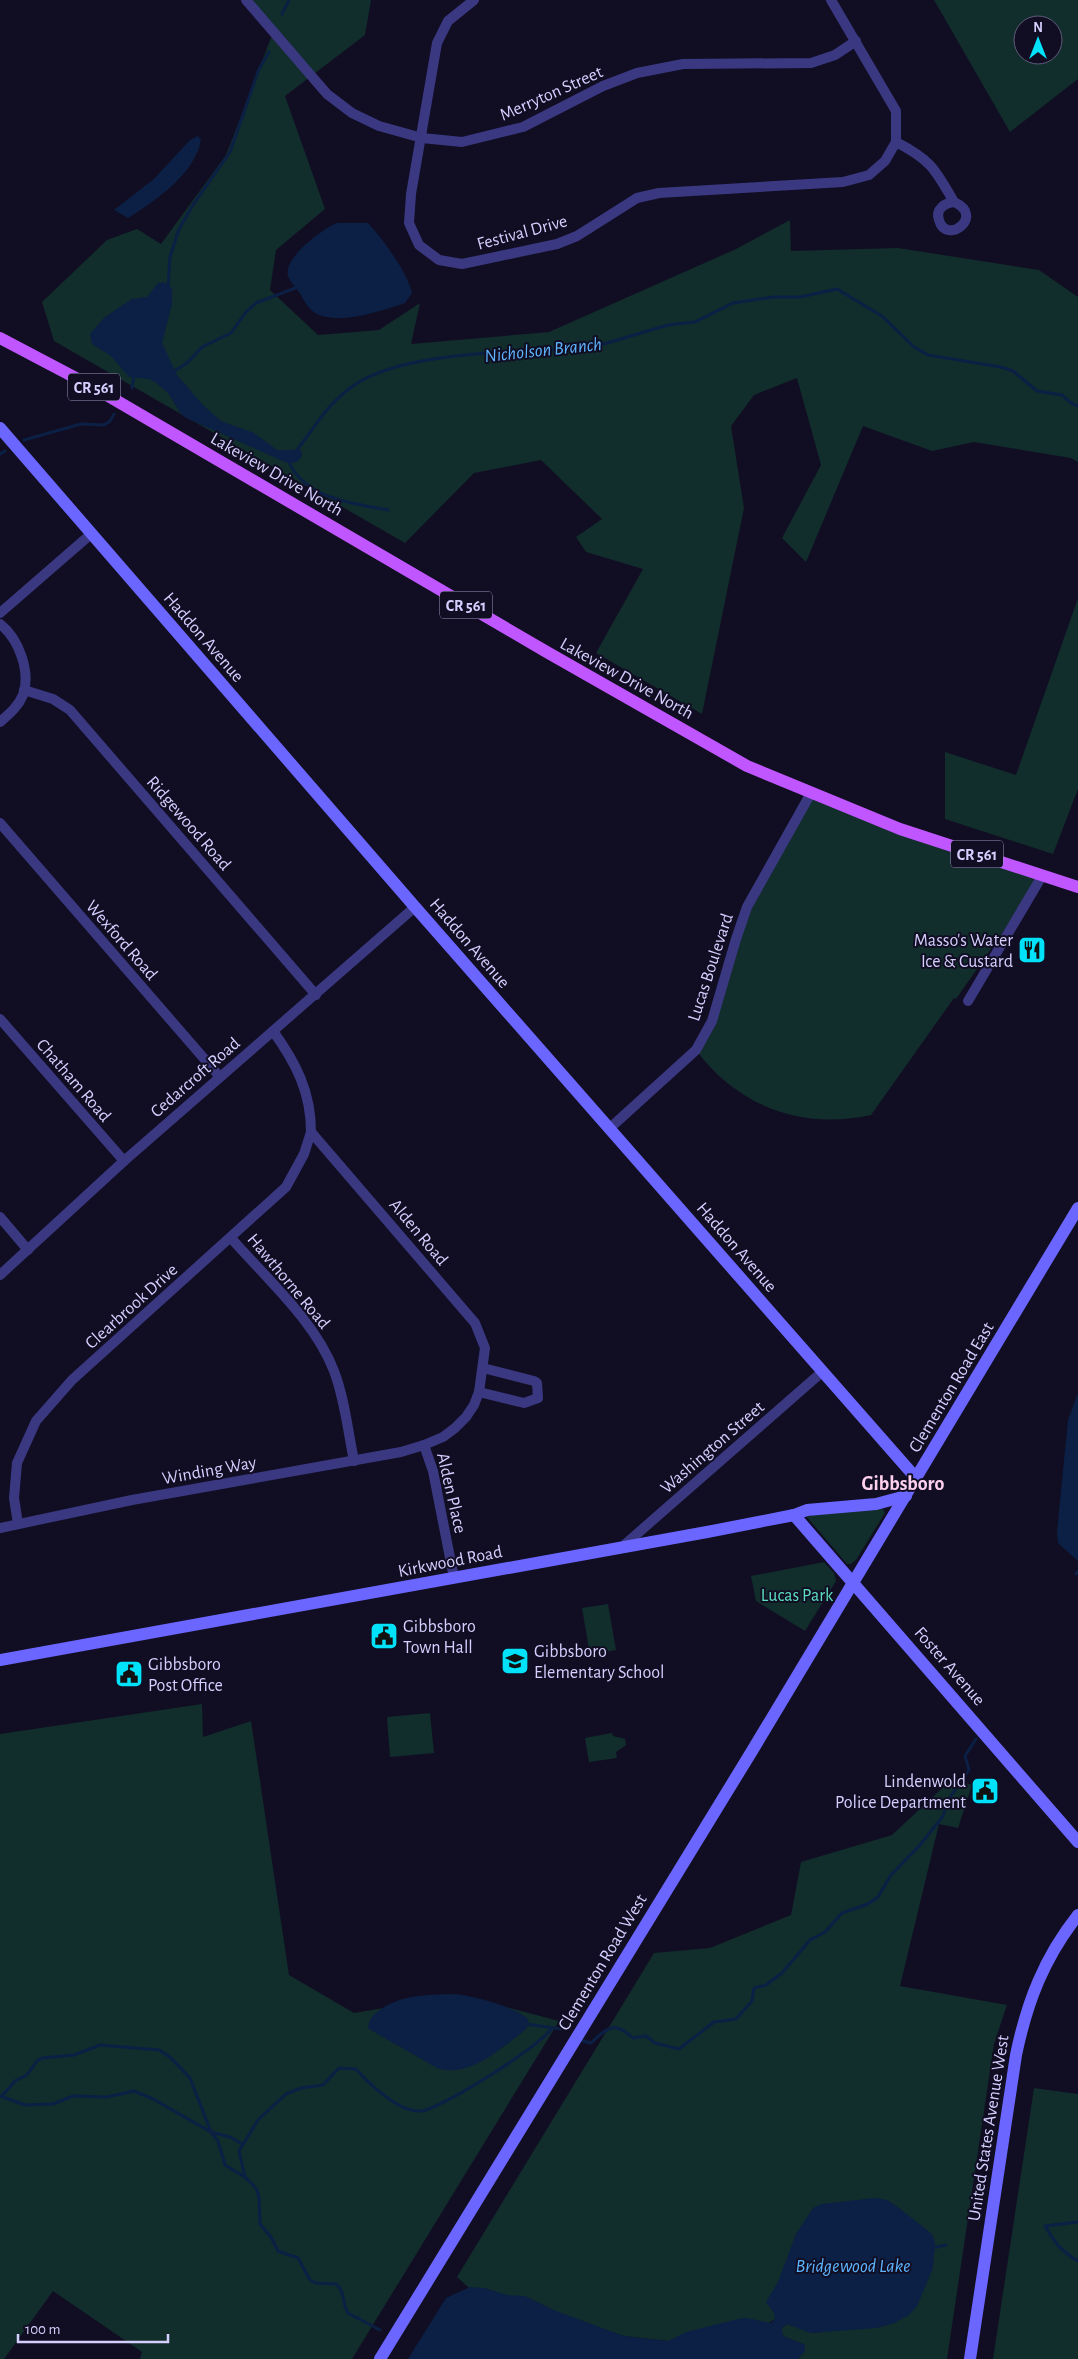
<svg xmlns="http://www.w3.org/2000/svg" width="1078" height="2359" font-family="'Alegreya Sans',sans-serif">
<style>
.green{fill:#112d2c;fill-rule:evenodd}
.water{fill:#0b2044}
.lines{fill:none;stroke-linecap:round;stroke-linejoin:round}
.stream{stroke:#0b2044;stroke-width:3}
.street{stroke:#3b3882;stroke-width:10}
.secondary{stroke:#6b66ff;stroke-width:12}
.primary{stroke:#c056ff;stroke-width:12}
.labels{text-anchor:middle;stroke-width:4;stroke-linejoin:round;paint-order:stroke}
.shield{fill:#110e23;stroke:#9a95bd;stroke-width:1}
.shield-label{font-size:16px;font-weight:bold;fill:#d5cfff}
.street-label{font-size:18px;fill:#d5cfff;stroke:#110e23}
.poi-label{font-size:18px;fill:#d5cfff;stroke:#110e23;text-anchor:start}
.park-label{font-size:18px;fill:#5be0bf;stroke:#110e23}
.water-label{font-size:19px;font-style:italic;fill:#5db4ff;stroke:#110e23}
.quarter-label{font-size:20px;font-weight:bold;fill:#ffd1ee;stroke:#110e23}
</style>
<rect width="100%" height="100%" fill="#110e23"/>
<g class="green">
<polygon points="249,0 371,0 365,35 285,96 325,209 276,250 270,290 318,335 379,330 420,303 411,344 549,332 736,249 790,220 791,251 898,248 1039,270 1078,297 1078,462 1071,458 974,442 932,451 863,426 806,562 782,538 821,465 797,378 754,395 731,426 744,508 702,714 596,653 643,569 586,552 576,537 602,519 541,460 474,473 405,543 54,341 42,302 107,240 137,229 161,244 226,155 274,30"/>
<path d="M 934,0 L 1078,0 L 1078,79 L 1010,132 ZM 1023,25 L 1053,25 L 1053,55 L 1023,55 Z"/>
<polygon points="1078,598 1078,789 1053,854 945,819 945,752 1016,775"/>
<path d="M 811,793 L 1042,876 L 956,999 L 954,998 L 871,1115 C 803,1130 738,1107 696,1050 L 712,1021 L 736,939 Z"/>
<polygon points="882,1507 885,1513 856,1560 851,1564 847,1564 806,1516"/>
<polygon points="824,1562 834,1573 836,1581 805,1631 756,1601 751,1576"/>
<polygon points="608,1604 616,1650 590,1655 582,1608"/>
<polygon points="202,1704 203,1737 251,1721 289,1975 354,2013 460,1995 559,2021 352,2359 140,2359 142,2352 53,2291 4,2359 0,2359 0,1734"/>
<polygon points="430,1713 434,1753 390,1757 387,1717"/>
<polygon points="612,1733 613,1736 625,1739 626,1745 616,1752 617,1758 589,1762 585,1738"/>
<polygon points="952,1779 972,1785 958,1828 939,1824 900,1986 1007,2005 994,2044 947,2359 798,2359 805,2345 785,2337 781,2333 782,2328 787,2324 814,2333 906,2316 775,2319 769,2323 668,2341 624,2336 469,2288 457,2277 654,1953 710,1948 791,1915 801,1862 892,1835"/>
<polygon points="1034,2088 1078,2094 1078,2359 993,2359"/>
</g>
<g class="water">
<path d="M 198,136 L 201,140 C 195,174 155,201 128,218 L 114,210 L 154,179 L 190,140 Z"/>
<path d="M 337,223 L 368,223 C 382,238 408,273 412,293 L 405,303 C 380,311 345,324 319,315 C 309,311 304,300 299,292 C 296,288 290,281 288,276 C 283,258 322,229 337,223 Z"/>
<path d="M 164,282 L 172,288 L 172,304 L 162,343 L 177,375 L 203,405 L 221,421 L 254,433 L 277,450 L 301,450 L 302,455 C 299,463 293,464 285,462 L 186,418 L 181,414 L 168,393 L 155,382 L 149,379 L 129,377 L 111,356 L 92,344 L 90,334 L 105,317 L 132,299 L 147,297 L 158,283 Z"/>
<polygon points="1078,1393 1078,1561 1058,1543 1057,1532 1068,1420"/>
<path d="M 454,1994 C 474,1996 513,2006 528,2019 L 529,2025 C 524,2032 517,2036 511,2041 C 490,2057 465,2077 437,2068 L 369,2029 C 367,2022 371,2018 376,2013 C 398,1994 427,1995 454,1994 Z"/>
<polygon points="875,2198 887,2200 899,2208 932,2234 935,2242 933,2268 917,2306 909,2315 894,2323 877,2328 810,2333 787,2324 782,2328 783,2336 805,2345 805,2351 798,2359 408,2359 446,2298 470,2287 485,2288 507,2295 525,2296 556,2311 624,2336 668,2341 686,2332 738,2319 746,2318 771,2323 775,2319 774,2313 766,2302 778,2282 796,2234 813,2208 821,2204"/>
</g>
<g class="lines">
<g class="stream">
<polyline points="282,14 289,0"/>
<polyline points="168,288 170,257 179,229 193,205 230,152 259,69 269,52"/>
<polyline points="172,373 188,362 202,347 231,333 246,312 256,303 298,287"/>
<polyline points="132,388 134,376"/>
<polyline points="24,440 81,424 104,425 110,421 114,414"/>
<path d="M 296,451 C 316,426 328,402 356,384 C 394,359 468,354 512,351 C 521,351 530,353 539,353 C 550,352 558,345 569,348 L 580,343 L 597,346 L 668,325 L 695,322 L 733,303 L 773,297 L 800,297 L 837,289 L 882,316 L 914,347 L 928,355 L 1001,367 L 1013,371 L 1037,391 L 1062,395 L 1071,403 L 1078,406"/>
<polyline points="0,454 5,451"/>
<path d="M 288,460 C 304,499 352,503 388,510"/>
<polyline points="1076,1574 1078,1571"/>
<polyline points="526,2024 561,2029"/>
<path d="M 583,2041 L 591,2043 C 607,2028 614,2020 633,2038 L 646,2036 L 655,2043 L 679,2049 L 714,2022 L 736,2019 L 752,2001 L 754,1988 L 766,1985 L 782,1973 L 810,1940 L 825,1932 L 842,1913 L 868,1904 L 878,1897 L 891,1875 L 920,1845 L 943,1816 L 948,1800 L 969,1770 L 965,1756 L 976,1739"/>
<path d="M 0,2096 L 25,2105 L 53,2104 L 73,2096 L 107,2097 L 134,2091 L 153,2099 L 211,2132 L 218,2141 L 225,2165 L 245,2177 L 256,2188 L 259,2197 L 260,2224 L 271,2237 L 278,2251 L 298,2258 L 310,2280 L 316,2283 L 336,2284 C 345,2291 342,2303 348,2313 L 380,2330"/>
<polyline points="2,2096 15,2081 27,2075 37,2061 42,2058 74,2055 100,2045 159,2050 170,2057 190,2078 211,2132 230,2137 242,2144"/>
<path d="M 245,2177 L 239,2151 L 258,2120 L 286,2094 L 301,2088 L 323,2085 L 339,2068 L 356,2069 C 369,2084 400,2113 421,2111 C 439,2110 541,2046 551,2029"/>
<path d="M 1078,2222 L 1045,2226 C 1055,2243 1061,2251 1078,2261"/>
<polyline points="932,2248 946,2245"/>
</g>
<g class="street">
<polyline points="246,0 327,94 352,113 379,126 422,138 462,142 523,127 603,86 637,73 683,64 811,63 835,55 856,41"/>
<polyline points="474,0 448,21 437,43 411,194 409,223 419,245 439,260 462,264 557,244 577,236 637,198 659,193 843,182 869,175 885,161 896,142 896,111 831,0"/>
<path d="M 896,142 C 931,160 935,169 954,202 C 945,203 935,209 939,220 C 946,246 986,216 954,202"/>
<polyline points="0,613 91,534"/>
<path d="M 0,624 C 19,639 31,672 23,695 C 18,707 9,714 0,722"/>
<polyline points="24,690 53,699 70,710 316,995"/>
<polyline points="0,823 220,1077"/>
<polyline points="968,1001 1042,876"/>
<polyline points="0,1019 124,1161"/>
<polyline points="610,1128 696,1050 712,1021 736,939 747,907 811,793"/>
<polyline points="0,1217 28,1250"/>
<path d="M 231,1238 C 266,1278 315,1321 334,1371 C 345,1400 348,1432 354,1461"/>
<polyline points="0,1275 124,1161 415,907"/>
<polyline points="479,1392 524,1403 538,1398 537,1383 534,1381 483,1368"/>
<polyline points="424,1445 433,1471 454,1578"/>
<polyline points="18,1524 14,1498 17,1463 36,1421 72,1380 286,1187 304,1154 311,1132"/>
<path d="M 0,1528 L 132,1500 L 401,1452 L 424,1445 L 443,1437 L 455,1428 L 466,1417 L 474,1405 L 479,1392 L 485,1348 L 475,1323 L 311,1132 C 311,1092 296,1063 273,1031"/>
<polyline points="622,1547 822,1372"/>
</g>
<g class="secondary">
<polyline points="0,428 415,907 916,1478"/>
<polyline points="794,1515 1078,1842"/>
<polyline points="0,1660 707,1532 794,1515 807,1510 876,1504 906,1496"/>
<polyline points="380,2359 752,1751 1078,1208"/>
<path d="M 970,2359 L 1016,2055 C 1027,2002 1044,1958 1078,1915"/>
</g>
<polyline class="primary" points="0,338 93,387 545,651 747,766 900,829 1078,887"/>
</g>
<defs>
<symbol id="restaurant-square" viewBox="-11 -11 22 22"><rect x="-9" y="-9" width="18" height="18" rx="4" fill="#00e1fa" stroke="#110e23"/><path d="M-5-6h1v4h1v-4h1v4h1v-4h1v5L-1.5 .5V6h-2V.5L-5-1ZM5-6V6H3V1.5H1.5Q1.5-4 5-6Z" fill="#111"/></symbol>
<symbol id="civic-square" viewBox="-11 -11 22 22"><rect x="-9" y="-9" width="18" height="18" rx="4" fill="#00e1fa" stroke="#110e23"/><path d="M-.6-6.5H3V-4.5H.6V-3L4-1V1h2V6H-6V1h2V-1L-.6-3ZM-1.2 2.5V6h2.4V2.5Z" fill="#111"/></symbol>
<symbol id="school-square" viewBox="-11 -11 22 22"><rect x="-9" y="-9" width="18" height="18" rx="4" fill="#00e1fa" stroke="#110e23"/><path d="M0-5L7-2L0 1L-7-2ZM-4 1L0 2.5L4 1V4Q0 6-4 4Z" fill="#111"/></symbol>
</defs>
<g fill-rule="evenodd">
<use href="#restaurant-square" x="1016" y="934" width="32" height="32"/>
<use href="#civic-square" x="368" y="1620" width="32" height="32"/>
<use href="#school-square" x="499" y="1645" width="32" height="32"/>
<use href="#civic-square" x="113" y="1658" width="32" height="32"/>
<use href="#civic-square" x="969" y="1775" width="32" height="32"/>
</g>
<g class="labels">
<g class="shield">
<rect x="68" y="373.5" width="52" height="27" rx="4"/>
<rect x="440" y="591.5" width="52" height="27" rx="4"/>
<rect x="951" y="840.5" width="52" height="27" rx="4"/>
</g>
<g class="shield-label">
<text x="94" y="393">CR 561</text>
<text x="466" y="611">CR 561</text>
<text x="977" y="860">CR 561</text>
</g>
<g class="street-label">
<text transform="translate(551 93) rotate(-24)" y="6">Merryton Street</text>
<text transform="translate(522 232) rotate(-15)" y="6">Festival Drive</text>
<text transform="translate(277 474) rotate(30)" y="6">Lakeview Drive North</text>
<text transform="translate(204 637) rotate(49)" y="6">Haddon Avenue</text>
<text transform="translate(627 678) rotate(29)" y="6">Lakeview Drive North</text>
<text transform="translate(189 823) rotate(49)" y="6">Ridgewood Road</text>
<text transform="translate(122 940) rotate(49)" y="6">Wexford Road</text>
<text transform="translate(470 943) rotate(49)" y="6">Haddon Avenue</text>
<text transform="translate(710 967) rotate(-72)" y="6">Lucas Boulevard</text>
<text transform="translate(195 1077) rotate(-41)" y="6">Cedarcroft Road</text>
<text transform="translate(74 1080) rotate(49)" y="6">Chatham Road</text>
<text transform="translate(419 1232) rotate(50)" y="6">Alden Road</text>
<text transform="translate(737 1247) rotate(49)" y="6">Haddon Avenue</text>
<text transform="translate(289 1281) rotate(50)" y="6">Hawthorne Road</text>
<text transform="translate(131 1306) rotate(-42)" y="6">Clearbrook Drive</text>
<text transform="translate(951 1387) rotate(-59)" y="6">Clementon Road East</text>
<text transform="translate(712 1447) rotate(-41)" y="6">Washington Street</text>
<text transform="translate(209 1470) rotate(-10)" y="6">Winding Way</text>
<text transform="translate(452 1493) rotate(77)" y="6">Alden Place</text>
<text transform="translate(450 1561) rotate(-11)" y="6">Kirkwood Road</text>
<text transform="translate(950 1666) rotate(49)" y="6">Foster Avenue</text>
<text transform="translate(602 1962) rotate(-59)" y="6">Clementon Road West</text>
<text transform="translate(988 2128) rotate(-81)" y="6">United States Avenue West</text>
</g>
<g class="poi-label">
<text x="1013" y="946" text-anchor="end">Masso's Water<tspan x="1013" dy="21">Ice &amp; Custard</tspan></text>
<text x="403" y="1632">Gibbsboro<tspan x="403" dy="21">Town Hall</tspan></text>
<text x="534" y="1657">Gibbsboro<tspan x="534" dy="21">Elementary School</tspan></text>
<text x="148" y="1670">Gibbsboro<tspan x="148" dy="21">Post Office</tspan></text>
<text x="966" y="1787" text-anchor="end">Lindenwold<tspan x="966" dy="21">Police Department</tspan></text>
</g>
<g class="park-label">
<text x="797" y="1601">Lucas Park</text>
</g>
<g class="water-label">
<text transform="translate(543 349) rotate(-6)" y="7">Nicholson Branch</text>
<text x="853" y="2272">Bridgewood Lake</text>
</g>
<g class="quarter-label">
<text x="903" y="1490">Gibbsboro</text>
</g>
</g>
<g transform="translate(1038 40)"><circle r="24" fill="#110e23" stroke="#5f5b7b"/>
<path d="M0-4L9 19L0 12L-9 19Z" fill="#00e1fa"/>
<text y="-8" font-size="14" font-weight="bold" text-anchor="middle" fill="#d5cfff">N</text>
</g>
<path d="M18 2334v8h150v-8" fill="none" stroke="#d5cfff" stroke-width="2.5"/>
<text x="25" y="2334" font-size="15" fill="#d5cfff" stroke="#110e23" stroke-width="4" paint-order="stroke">100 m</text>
</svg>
